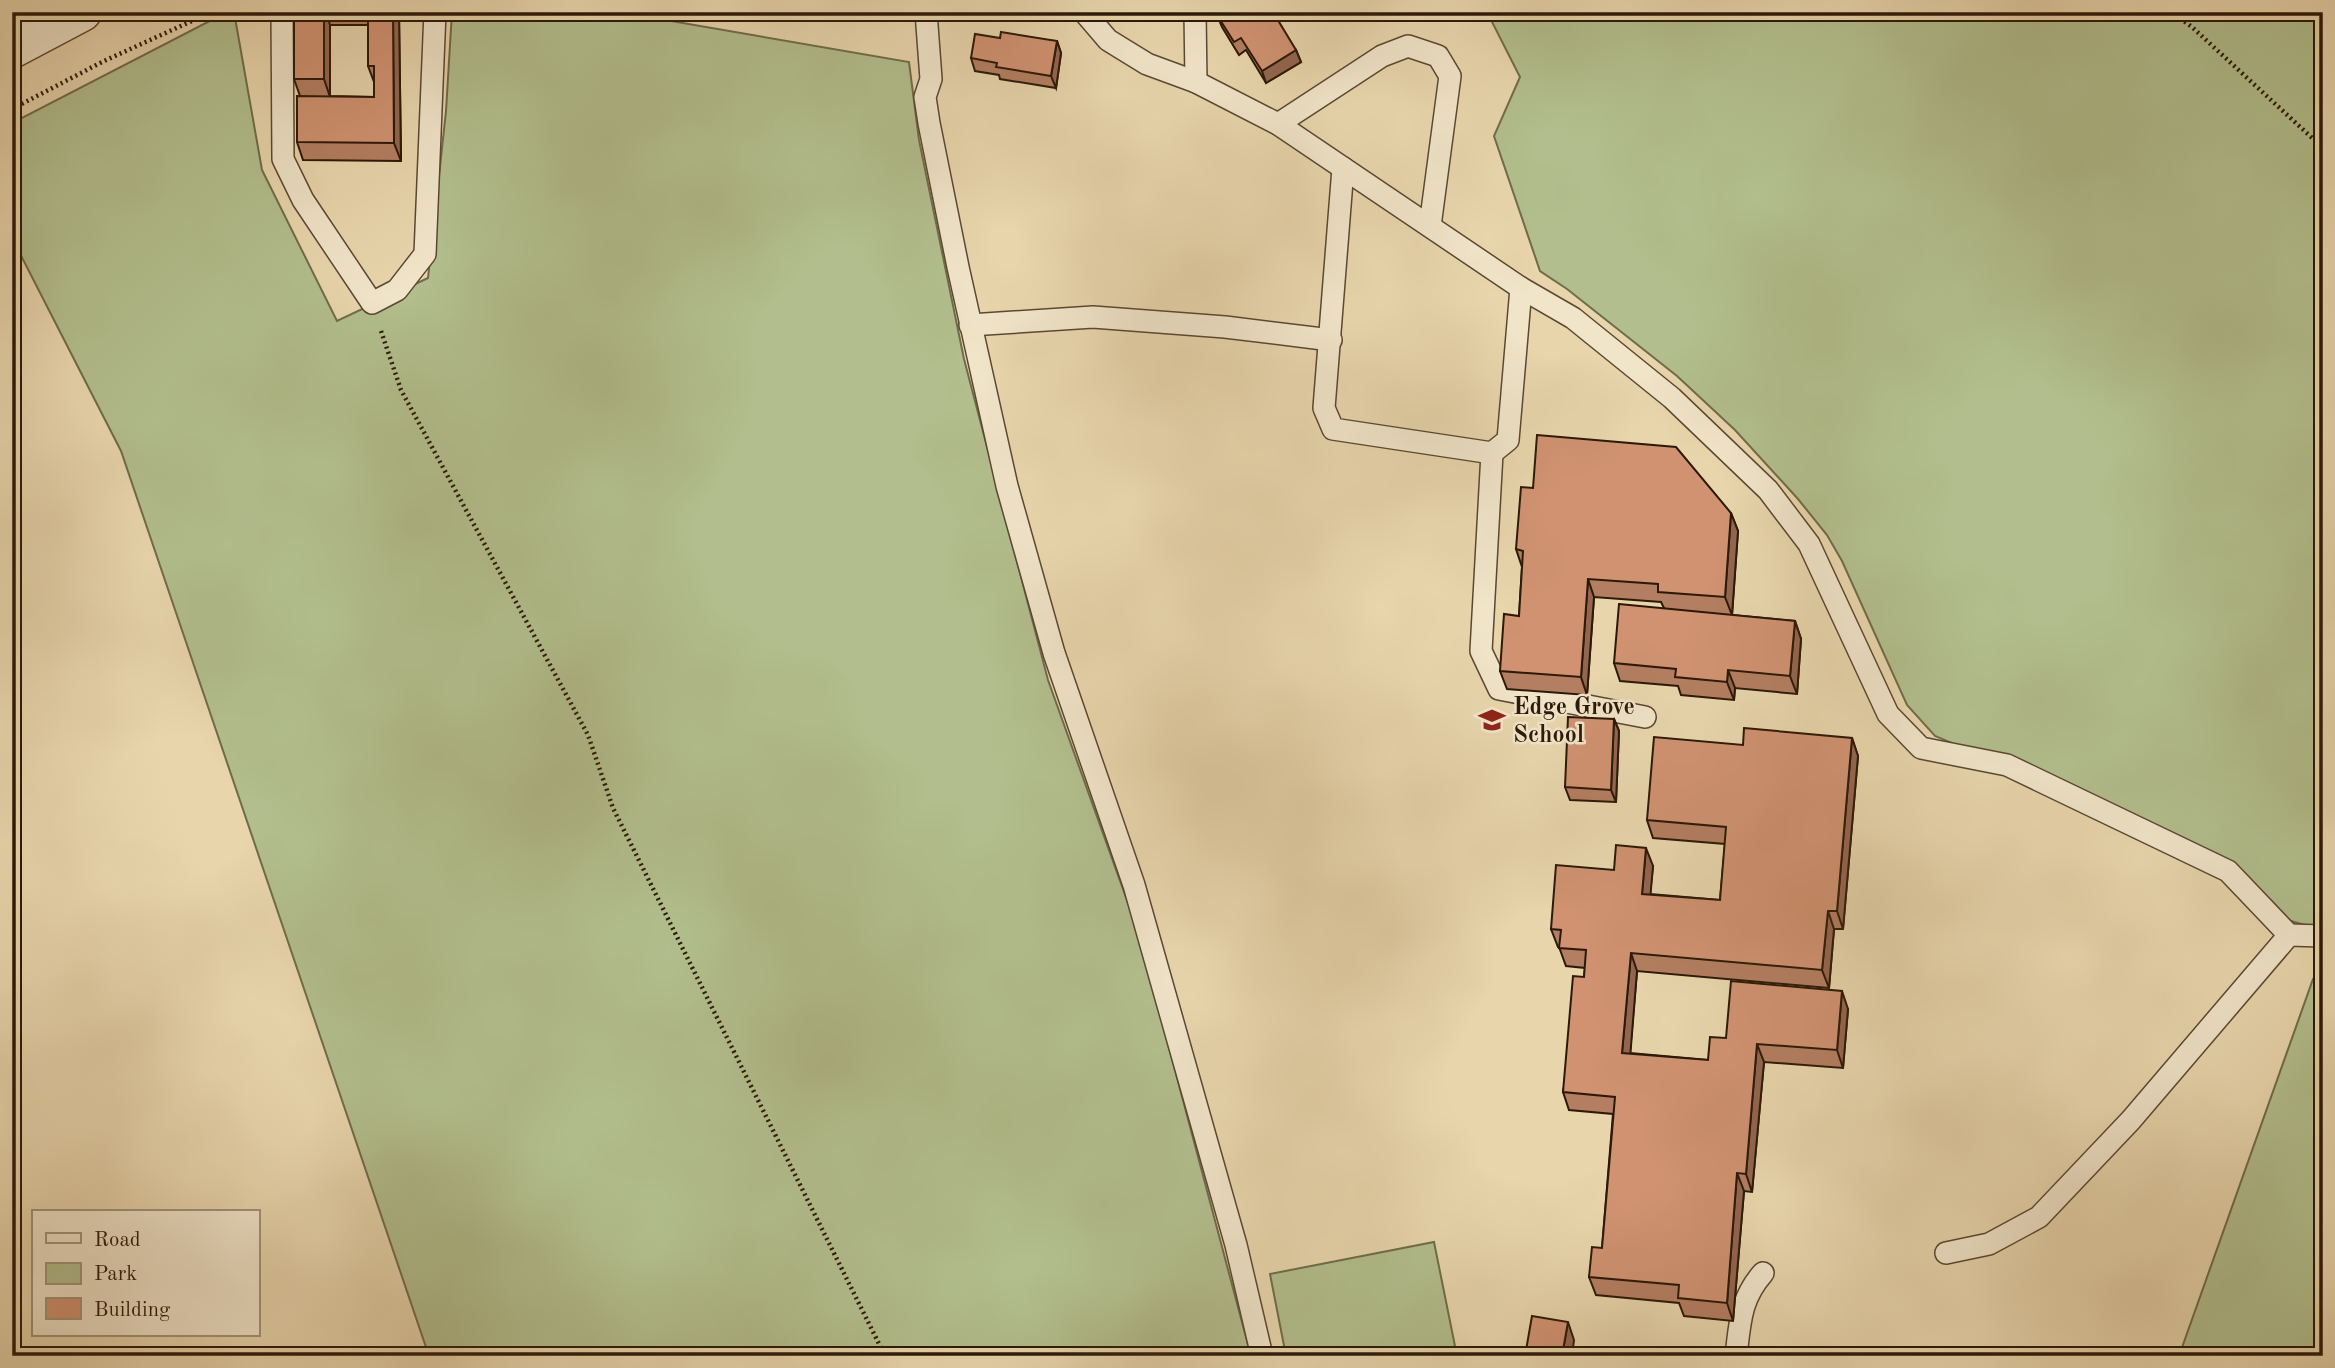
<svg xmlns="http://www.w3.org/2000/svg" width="2335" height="1368" font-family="'Old Standard TT',serif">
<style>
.green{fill:#b2be8d;stroke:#6f6c4a;stroke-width:2}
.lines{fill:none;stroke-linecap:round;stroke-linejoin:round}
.lane-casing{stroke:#5b4831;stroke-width:24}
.street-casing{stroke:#5b4831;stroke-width:41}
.path{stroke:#2c1908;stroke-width:4.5;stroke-dasharray:2 3.5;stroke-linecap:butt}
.lane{stroke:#f0e4c9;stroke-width:21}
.street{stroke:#f0e4c9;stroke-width:38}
.wall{fill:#b37e61;stroke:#2c1908;stroke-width:2;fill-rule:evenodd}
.shaded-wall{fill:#92664f;stroke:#2c1908;stroke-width:2}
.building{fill:#d09271;stroke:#2c1908;stroke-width:2}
.labels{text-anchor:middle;stroke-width:5;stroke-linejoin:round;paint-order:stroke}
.poi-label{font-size:24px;font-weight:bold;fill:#2c1908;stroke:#f0e4c9;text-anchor:start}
</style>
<rect width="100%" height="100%" fill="#e8d5ac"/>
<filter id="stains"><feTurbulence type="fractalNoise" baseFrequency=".00286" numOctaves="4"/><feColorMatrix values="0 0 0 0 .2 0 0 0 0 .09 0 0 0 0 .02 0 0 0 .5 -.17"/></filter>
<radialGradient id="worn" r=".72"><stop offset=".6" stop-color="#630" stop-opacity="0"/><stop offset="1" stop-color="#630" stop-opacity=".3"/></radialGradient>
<g class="green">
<polygon points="227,12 234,12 262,170 337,321 428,278 446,111 452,12 619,12 909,62 919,140 964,359 1048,680 1138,931 1251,1356 429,1356 121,451 12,238 12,123"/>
<polygon points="1487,12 2323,12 2323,930 2291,921 2256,898 2182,840 1935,736 1907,705 1842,561 1827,535 1798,499 1735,430 1677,376 1567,289 1540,271 1494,136 1520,77"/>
<polygon points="2323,971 2323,1356 2179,1356 2313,979 2319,972"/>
<polygon points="1434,1242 1457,1356 1286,1356 1270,1274"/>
</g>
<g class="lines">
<defs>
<g id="lane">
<polyline points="282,12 283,159 303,200 372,303 397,290 425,254 435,12"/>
<polyline points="926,12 931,79 925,97 929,123 958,267 1007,486 1054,653 1134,885 1236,1245 1262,1356"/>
<polyline points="1084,12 1108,40 1147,64 1196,82 1278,124 1521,288 1573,318 1672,398 1768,490 1809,544 1888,714 1921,748 2007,765 2228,871 2289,935 2131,1120 2039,1217 1989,1244 1946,1253"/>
<polyline points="1195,12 1196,82"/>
<polyline points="1278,124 1382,56 1408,46 1438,56 1450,76 1430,226"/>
<polyline points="1343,168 1324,408 1333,429 1492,453 1508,440 1521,288"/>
<polyline points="970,325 1093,317 1225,327 1331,340"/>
<polyline points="1492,453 1481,651 1499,689 1645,717"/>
<polyline points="2289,935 2323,936"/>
<path d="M 1736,1356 C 1740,1323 1740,1299 1763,1273"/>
</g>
<polyline id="street" points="12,49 82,12"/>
</defs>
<use href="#lane" class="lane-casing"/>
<use href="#street" class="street-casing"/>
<g class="path">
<polyline points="2171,12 2192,27 2323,148"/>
<polyline points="12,109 104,61 205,15 242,12"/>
<polyline points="381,331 401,390 588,735 613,808 885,1356"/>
</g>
<use href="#lane" class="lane"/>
<use href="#street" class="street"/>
</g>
<g class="wall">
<path d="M 294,12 L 399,12 L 401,161 L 303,160 L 297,142 L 300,96 L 294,79 ZM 330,25 L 368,25 L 368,66 L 374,82 L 374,97 L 330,96 Z"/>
<polygon points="1217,15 1296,50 1301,62 1266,83 1246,50 1239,55 1222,27"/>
<polygon points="1000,38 1057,41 1061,53 1056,88 1000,79 999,75 975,71 971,58"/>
<polygon points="1731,513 1738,531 1732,615 1795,621 1801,639 1797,694 1735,688 1734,700 1681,695 1678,686 1620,681 1614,663 1664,608 1661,602 1594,597 1587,695 1507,689 1500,671 1519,616 1522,567 1516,549"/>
<polygon points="1614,719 1619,731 1616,802 1570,800 1565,787"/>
<polygon points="1852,738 1858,756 1843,929 1834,929 1829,988 1637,971 1630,1053 1708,1060 1726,1038 1848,1009 1843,1068 1764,1062 1752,1192 1744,1191 1733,1321 1684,1316 1679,1303 1596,1295 1589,1277 1602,1248 1613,1114 1569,1110 1563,1092 1584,977 1585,968 1566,966 1559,947 1558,947 1551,929 1614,870 1653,866 1650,894 1720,900 1725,844 1653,838 1647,820 1743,745"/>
</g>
<g class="shaded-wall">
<polygon points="324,12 326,12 330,25 330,97 324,79"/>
<polygon points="393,12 399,12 401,161 394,143"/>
<polygon points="1057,41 1061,53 1056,88 1051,76"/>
<polygon points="1296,50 1301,62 1266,83 1262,71"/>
<polygon points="1731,513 1738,531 1732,615 1725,597"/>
<polygon points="1588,579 1594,597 1587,695 1581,677"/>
<polygon points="1795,621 1801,639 1797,694 1790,676"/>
<polygon points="1728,670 1735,688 1734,700 1727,682"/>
<polygon points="1614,719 1619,731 1616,802 1611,790"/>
<polygon points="1852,738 1858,756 1843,929 1837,911"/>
<polygon points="1646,848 1653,866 1649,912 1642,894"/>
<polygon points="1828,911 1834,929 1829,988 1822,970"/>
<polygon points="1631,953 1637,971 1629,1071 1622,1053"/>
<polygon points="1842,991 1848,1009 1843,1068 1837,1050"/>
<polygon points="1757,1044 1764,1062 1752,1192 1746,1174"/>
<polygon points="1737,1173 1744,1191 1733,1321 1727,1303"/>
<polygon points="1568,1322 1574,1340 1572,1356 1562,1356"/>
</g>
<g class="building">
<rect x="294" y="12" width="30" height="67"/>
<polygon points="368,12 393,12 394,143 297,142 297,96 374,97 374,66 368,66"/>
<polygon points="1222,12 1273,12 1296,50 1262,71 1241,38 1234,42 1217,15"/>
<polygon points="1001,32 1057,41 1051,76 996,67 997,63 971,58 975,34 1000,38"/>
<polygon points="1537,435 1676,447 1731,513 1725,597 1658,592 1658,584 1588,579 1581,677 1500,671 1504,614 1519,616 1523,551 1516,549 1521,487 1533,488"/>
<polygon points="1619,604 1795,621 1790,676 1728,670 1727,682 1675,677 1676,669 1614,663"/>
<polygon points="1568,717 1614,719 1611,790 1565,787"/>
<polygon points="1744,728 1852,738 1837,911 1828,911 1822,970 1631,953 1622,1053 1708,1060 1710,1037 1726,1038 1731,981 1842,991 1837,1050 1757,1044 1746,1174 1737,1173 1727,1303 1678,1298 1679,1285 1589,1277 1592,1247 1602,1248 1615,1097 1563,1092 1573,976 1584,977 1586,950 1559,948 1561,930 1551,929 1556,865 1614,870 1616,845 1646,848 1642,894 1720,900 1726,827 1647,820 1654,737 1743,745"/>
<polygon points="1532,1316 1568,1322 1562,1356 1525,1356"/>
</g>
<defs>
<symbol id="school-bare" viewBox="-9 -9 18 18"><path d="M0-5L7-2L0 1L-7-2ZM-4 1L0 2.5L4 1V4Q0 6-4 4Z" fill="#8f2418" stroke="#f0e4c9" stroke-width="2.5" paint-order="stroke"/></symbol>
</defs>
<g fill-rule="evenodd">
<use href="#school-bare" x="1473" y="701" width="38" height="38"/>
</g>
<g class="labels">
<g class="poi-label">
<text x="1513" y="714">Edge Grove<tspan x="1513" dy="28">School</tspan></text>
</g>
</g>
<rect width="2335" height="1368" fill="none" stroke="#e8d5ac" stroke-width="42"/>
<rect x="14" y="14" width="2307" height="1340" fill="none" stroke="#2c1908" stroke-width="3.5"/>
<rect x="21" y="21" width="2293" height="1326" fill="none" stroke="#2c1908" stroke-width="2"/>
<rect x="32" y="1210" width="228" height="126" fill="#f0e4c9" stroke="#a2937c" stroke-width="2"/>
<rect x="46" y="1233" width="35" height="10" fill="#f0e4c9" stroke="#a2937c" stroke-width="2"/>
<text x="94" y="1246" font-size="21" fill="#2c1908">Road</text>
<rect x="46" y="1263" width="35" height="21" fill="#b2be8d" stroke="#a2937c" stroke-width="2"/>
<text x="94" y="1280" font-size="21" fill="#2c1908">Park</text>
<rect x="46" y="1298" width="35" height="21" fill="#d09271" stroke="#a2937c" stroke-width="2"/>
<text x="94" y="1316" font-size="21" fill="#2c1908">Building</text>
<rect width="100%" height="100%" filter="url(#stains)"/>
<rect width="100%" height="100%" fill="url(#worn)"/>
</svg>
